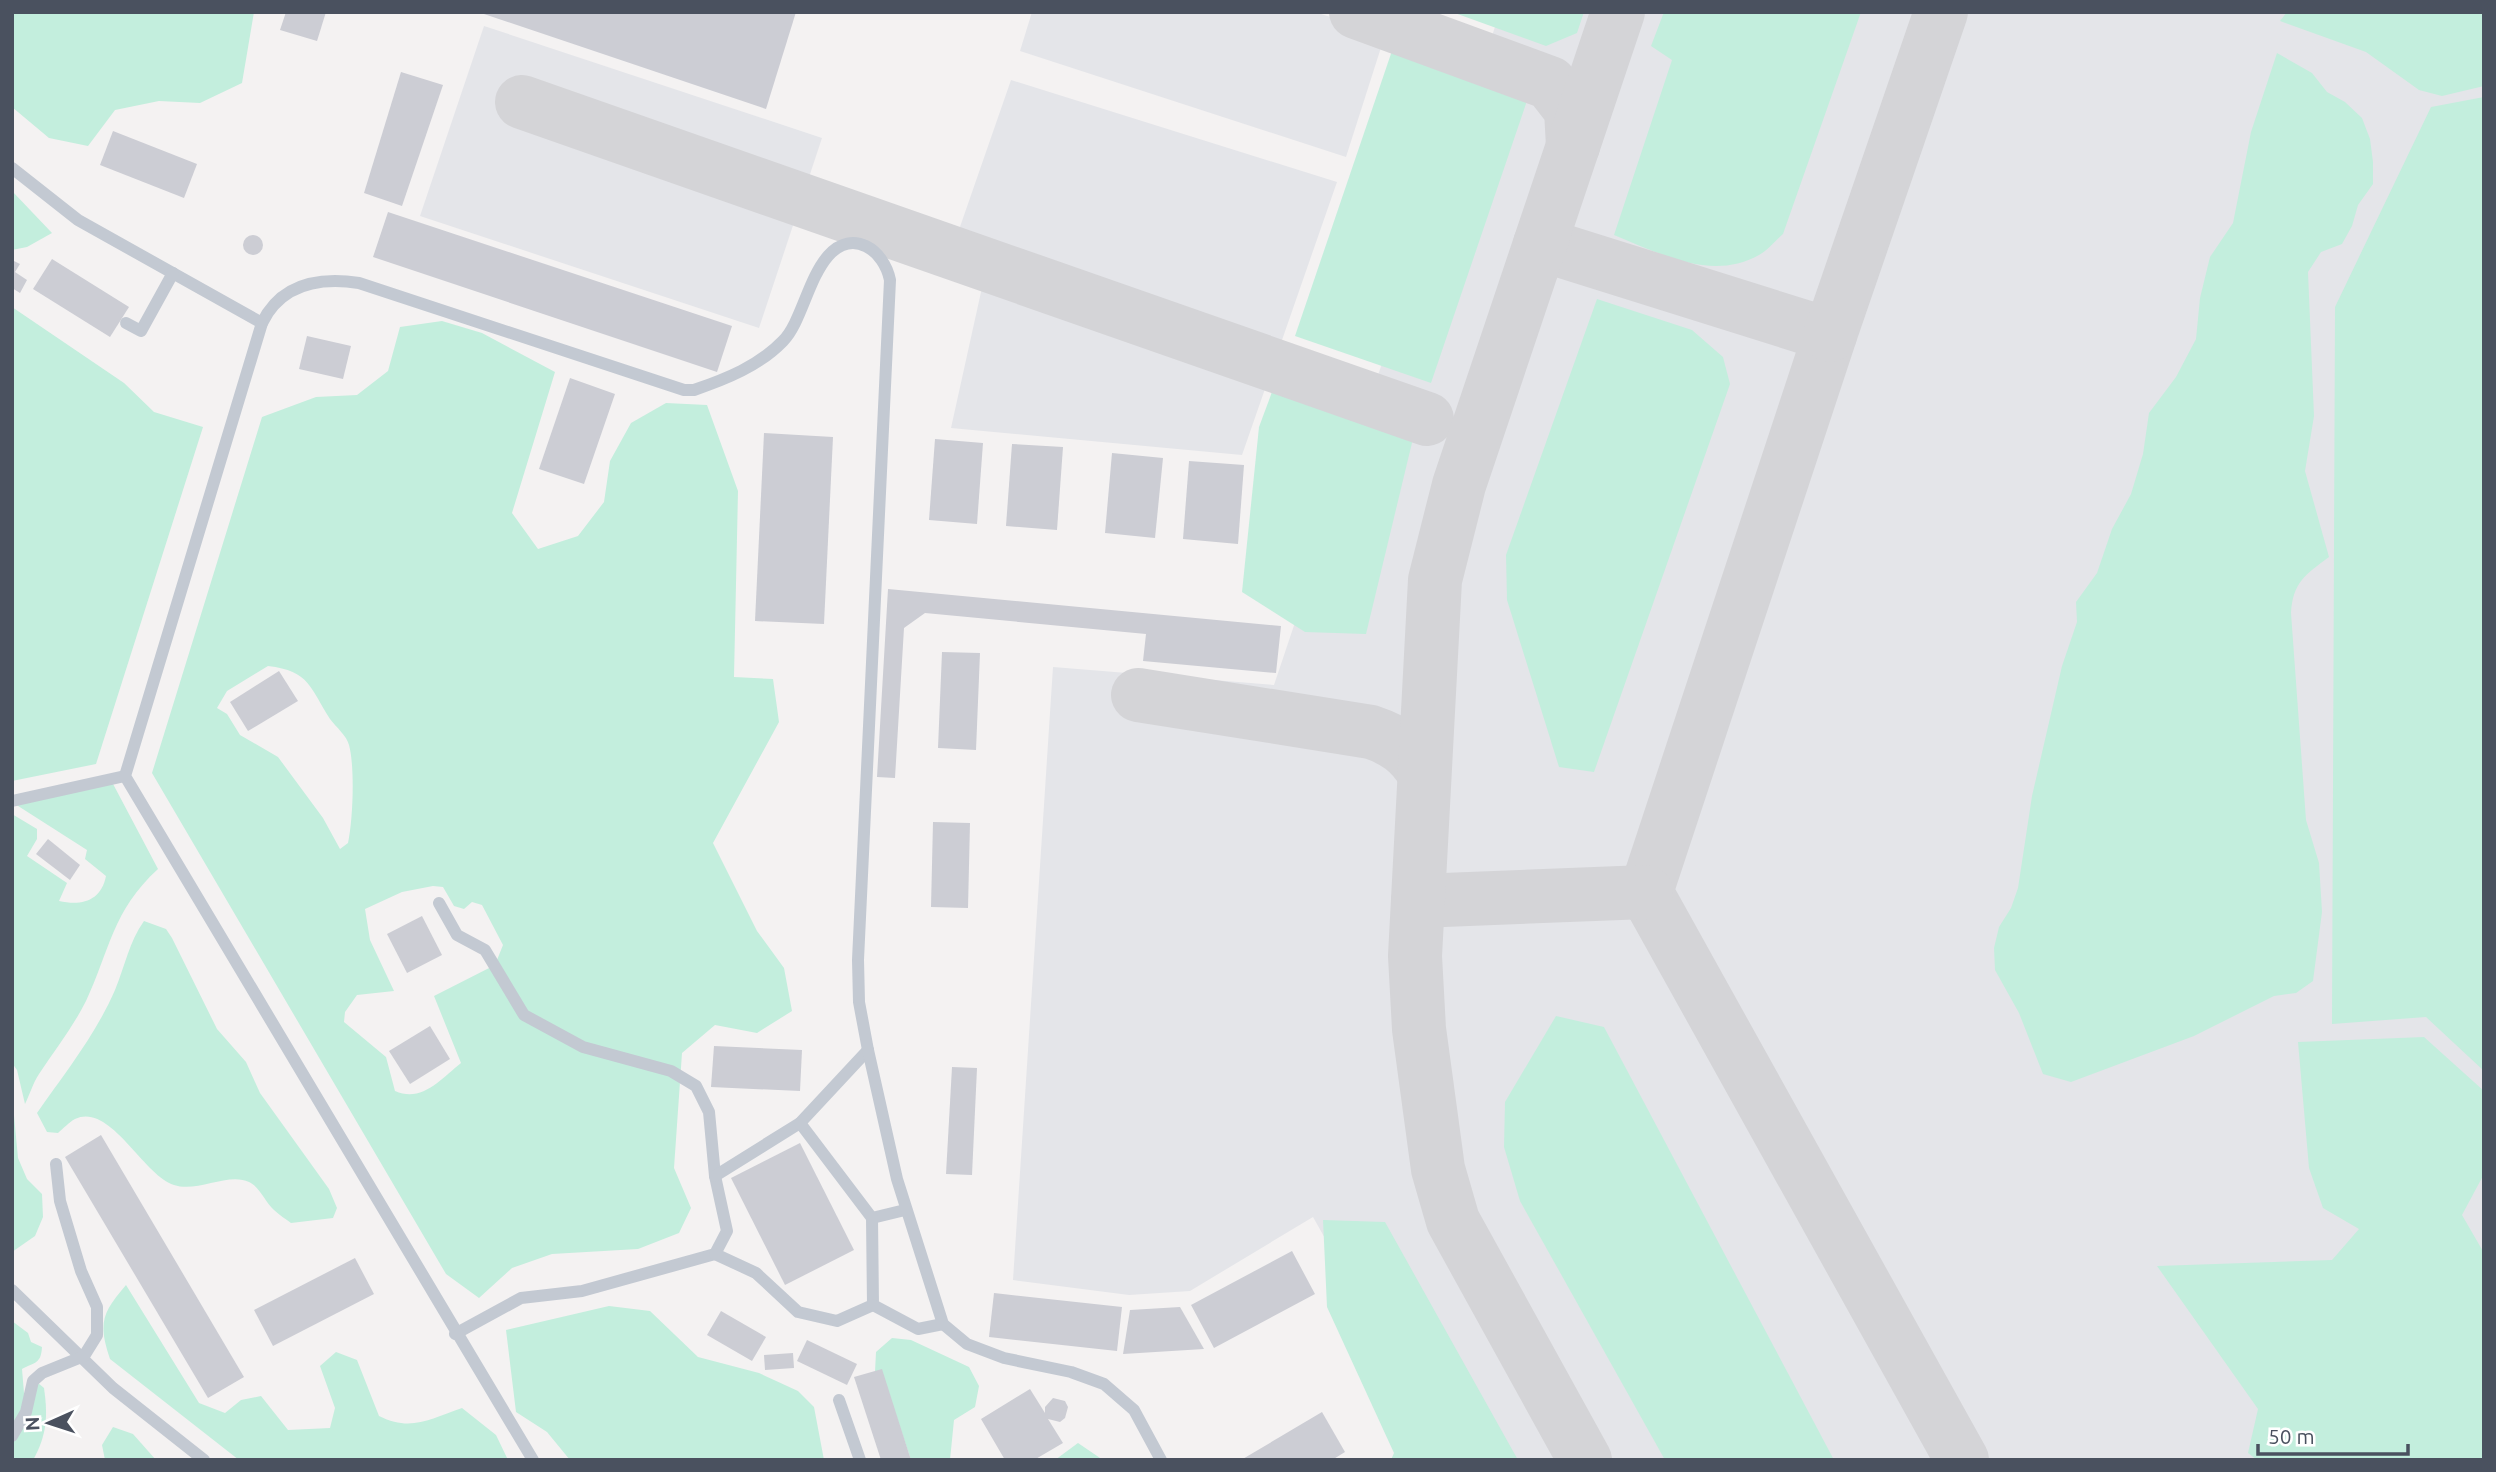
<svg xmlns="http://www.w3.org/2000/svg" width="2496" height="1472" font-family="Ubuntu,sans-serif">
<style>
.airport{fill:#e4e5e9}
.green{fill:#c3eedd;fill-rule:evenodd}
.lines{fill:none;stroke-linecap:round;stroke-linejoin:round}
.taxiway{stroke:#d4d4d7;stroke-width:54}
.building{fill:#cccdd4}
.lane{stroke:#c3c9d2;stroke-width:12}
</style>
<rect width="100%" height="100%" fill="#f4f2f2"/>
<g class="airport">
<polygon points="1032,12 1315,12 1385,35 1346,157 1020,51"/>
<polygon points="1500,12 2484,12 2484,1460 1450,1460 1313,1217 1190,1291 1129,1295 1013,1280 1053,667 1274,685"/>
<polygon points="484,26 822,138 759,328 420,216"/>
<polygon points="1011,80 1337,182 1242,455 951,428 983,283 945,270"/>
</g>
<g class="green">
<polygon points="12,12 254,12 242,83 200,103 159,101 115,110 88,146 49,138 12,107"/>
<polygon points="1452,12 1584,12 1577,33 1546,46"/>
<path d="M 1664,12 L 1861,12 L 1783,234 C 1776,240 1768,250 1759,255 C 1711,282 1659,253 1614,235 L 1672,60 L 1651,46 Z"/>
<polygon points="2287,12 2484,12 2484,86 2442,96 2419,90 2366,52 2280,21"/>
<polygon points="1396,39 1532,86 1431,383 1295,336"/>
<path d="M 2277,53 L 2312,73 L 2327,92 L 2345,102 L 2362,118 L 2370,139 L 2373,162 L 2373,184 L 2358,205 L 2352,226 L 2342,244 L 2321,252 L 2308,272 L 2314,416 L 2305,471 L 2329,557 C 2305,575 2293,582 2291,613 L 2306,820 L 2319,863 L 2322,912 L 2313,981 L 2296,993 L 2274,996 L 2194,1036 L 2071,1082 L 2043,1074 L 2019,1013 L 1995,970 L 1994,948 L 1999,927 L 2011,908 L 2018,888 L 2032,796 L 2062,666 L 2077,622 L 2076,602 L 2097,573 L 2112,529 L 2131,494 L 2143,454 L 2149,413 L 2176,377 L 2196,339 L 2200,298 L 2210,257 L 2233,223 L 2251,132 Z"/>
<polygon points="2484,97 2484,1071 2426,1017 2332,1024 2335,307 2431,107"/>
<polygon points="12,191 52,233 27,247 12,250"/>
<polygon points="1597,299 1692,330 1723,357 1730,384 1594,772 1559,767 1507,600 1506,555"/>
<polygon points="12,307 124,383 154,412 203,427 96,764 12,781"/>
<path d="M 442,321 L 482,333 L 555,372 L 512,513 L 538,549 L 578,536 L 604,502 L 610,461 L 631,423 L 666,403 L 707,405 L 738,491 L 734,677 L 773,679 L 779,722 L 713,843 L 757,931 L 784,968 L 792,1011 L 757,1033 L 715,1025 L 682,1053 L 674,1168 L 691,1208 L 679,1233 L 638,1249 L 552,1254 L 512,1268 L 479,1298 L 446,1274 L 152,773 L 262,417 L 316,397 L 357,395 L 388,371 L 400,327 ZM 268,666 C 310,671 310,688 330,719 C 336,727 347,736 349,745 C 355,767 353,820 348,843 L 340,849 L 323,818 L 278,757 L 240,735 L 227,714 L 217,708 L 227,691 ZM 433,886 L 443,887 L 454,906 L 464,909 L 472,902 L 482,905 L 503,945 L 495,965 L 434,996 L 461,1063 C 441,1079 422,1103 395,1091 L 386,1057 L 344,1022 L 345,1012 L 357,995 L 394,991 L 370,940 L 365,909 L 402,892 Z"/>
<polygon points="1279,373 1417,422 1366,634 1305,632 1242,592 1259,427"/>
<path d="M 112,782 L 158,869 C 112,911 110,950 86,1001 C 73,1027 55,1050 39,1074 C 33,1083 30,1094 25,1104 L 17,1070 L 12,1063 L 12,814 L 37,829 L 37,839 L 27,856 L 67,883 L 59,901 C 82,906 101,901 106,876 L 85,859 L 87,850 L 15,804 Z"/>
<path d="M 144,921 L 166,929 L 172,938 L 217,1029 L 246,1062 L 260,1093 L 329,1189 L 337,1208 L 333,1218 L 291,1223 C 286,1219 279,1215 274,1210 C 265,1202 260,1187 249,1182 C 228,1172 197,1193 174,1185 C 143,1175 110,1102 75,1119 C 69,1122 63,1129 58,1133 L 47,1132 L 37,1113 C 65,1073 96,1034 115,990 C 125,966 129,942 144,921 Z"/>
<polygon points="1556,1016 1604,1027 1834,1460 1665,1460 1520,1201 1504,1147 1505,1102"/>
<polygon points="2424,1037 2484,1091 2484,1174 2462,1215 2484,1253 2484,1460 2257,1460 2248,1453 2258,1409 2157,1266 2332,1260 2359,1229 2323,1208 2309,1168 2298,1042"/>
<polygon points="12,1094 18,1158 27,1179 42,1194 43,1217 35,1236 12,1252"/>
<polygon points="1323,1220 1385,1222 1518,1460 1391,1460 1394,1453 1327,1307"/>
<path d="M 126,1285 L 199,1403 L 225,1413 L 241,1400 L 261,1396 L 288,1430 L 330,1428 L 335,1408 L 320,1366 L 336,1352 L 357,1360 L 379,1416 C 411,1432 430,1419 462,1408 L 496,1435 L 508,1460 L 239,1460 L 110,1359 C 98,1323 102,1313 126,1285 Z"/>
<polygon points="609,1306 650,1311 698,1357 759,1373 798,1391 814,1407 824,1460 570,1460 547,1432 516,1412 506,1330"/>
<path d="M 12,1321 L 28,1333 L 31,1342 L 42,1347 C 41,1364 35,1362 22,1369 L 25,1405 L 12,1431 Z"/>
<polygon points="892,1338 911,1340 969,1367 979,1386 975,1407 954,1420 950,1460 911,1460 887,1388 875,1372 876,1352"/>
<path d="M 38,1383 L 44,1388 C 48,1416 47,1435 33,1460 L 12,1460 L 12,1443 Z"/>
<polygon points="113,1427 133,1434 156,1460 105,1460 102,1445"/>
<polygon points="1078,1443 1103,1460 1055,1460"/>
</g>
<g class="lines">
<g class="taxiway">
<polyline points="1356,12 1550,83 1571,110 1573,146"/>
<polyline points="522,102 1427,419"/>
<polyline points="1540,244 1830,335 1646,892 1962,1460"/>
<polyline points="1830,335 1941,12"/>
<path d="M 1138,695 L 1371,732 C 1395,740 1411,751 1424,773"/>
<polyline points="1418,901 1646,892"/>
<polyline points="1585,1460 1453,1221 1438,1169 1419,1029 1415,956 1435,580 1459,485 1618,12"/>
</g>
</g>
<g class="building">
<polygon points="286,12 326,12 317,41 280,30"/>
<polygon points="478,12 796,12 766,109"/>
<polygon points="401,72 443,85 402,206 364,193"/>
<polygon points="113,131 197,164 184,198 100,165"/>
<polygon points="388,212 732,326 717,372 373,257"/>
<circle cx="253" cy="245" r="10"/>
<polygon points="52,259 129,307 110,337 33,289"/>
<polygon points="12,260 20,264 15,272 27,280 20,293 12,288"/>
<polygon points="307,336 351,346 343,379 299,369"/>
<polygon points="570,378 615,394 584,484 539,469"/>
<polygon points="764,433 833,437 824,624 755,621"/>
<polygon points="935,439 983,443 977,524 929,520"/>
<polygon points="1012,444 1063,447 1057,530 1006,526"/>
<polygon points="1112,453 1163,458 1155,538 1105,533"/>
<polygon points="1189,461 1244,465 1238,544 1183,539"/>
<polygon points="888,589 1281,626 1276,673 1143,661 1146,634 925,613 904,628 895,778 877,777"/>
<polygon points="942,652 980,653 976,750 938,748"/>
<polygon points="279,671 298,701 248,731 230,702"/>
<polygon points="933,822 970,823 968,908 931,907"/>
<polygon points="48,839 80,865 70,880 36,854"/>
<polygon points="422,916 442,955 407,973 387,934"/>
<polygon points="430,1026 450,1059 410,1084 389,1051"/>
<polygon points="714,1046 802,1050 800,1091 711,1087"/>
<polygon points="952,1067 977,1068 972,1175 946,1174"/>
<polygon points="101,1135 244,1377 208,1398 65,1157"/>
<polygon points="800,1143 854,1250 785,1285 731,1178"/>
<polygon points="1292,1251 1315,1294 1214,1348 1191,1305"/>
<polygon points="355,1258 374,1294 273,1346 254,1310"/>
<polygon points="994,1293 1122,1307 1117,1351 989,1337"/>
<polygon points="1180,1307 1204,1349 1123,1354 1130,1310"/>
<polygon points="721,1311 766,1337 752,1361 707,1335"/>
<polygon points="807,1340 857,1364 847,1385 797,1361"/>
<polygon points="793,1353 794,1368 765,1370 764,1355"/>
<polygon points="882,1369 911,1460 881,1460 854,1377"/>
<polygon points="1030,1389 1045,1413 1045,1407 1053,1398 1065,1401 1068,1407 1065,1418 1060,1422 1048,1419 1063,1443 1034,1460 1005,1460 981,1419"/>
<polygon points="1322,1412 1345,1452 1332,1460 1241,1460"/>
</g>
<g class="lines">
<g class="lane">
<polyline points="12,168 78,220 262,323"/>
<polyline points="126,323 141,331 173,273"/>
<polyline points="12,801 125,776"/>
<polyline points="439,903 457,935 485,950 524,1015 583,1047 671,1071 696,1086 709,1112 715,1176 727,1231 715,1254 582,1291 521,1298 455,1334"/>
<polyline points="715,1176 800,1123"/>
<polyline points="872,1218 905,1210"/>
<polyline points="715,1254 756,1273 798,1312 837,1321 873,1305 872,1218 800,1123 868,1050"/>
<polyline points="12,1290 113,1388 204,1460"/>
<polyline points="873,1305 918,1329 943,1324"/>
<polyline points="839,1400 860,1460"/>
<polyline points="12,1436 26,1412 33,1381 42,1373 84,1356 97,1335 97,1307 81,1271 60,1201 56,1164"/>
<path d="M 533,1460 L 125,776 L 262,323 C 281,284 319,277 359,283 L 684,390 L 694,390 C 726,379 759,366 783,341 C 801,323 808,279 828,256 C 853,228 884,250 890,280 L 858,960 L 859,1002 L 868,1050 L 897,1179 L 943,1324 L 967,1344 L 1004,1358 L 1071,1372 L 1104,1384 L 1134,1410 L 1161,1460"/>
</g>
</g>
<rect width="2496" height="1472" fill="none" stroke="#4a515f" stroke-width="28"/>
<g transform="translate(49 1423) rotate(267)" stroke="#ffffff" stroke-width="5" paint-order="stroke">
<path d="M0-5L12 26L0 18L-12 26Z" fill="#4a515f"/>
<text y="-10" font-size="19" font-weight="bold" text-anchor="middle" fill="#4a515f">N</text>
</g>
<path d="M2258 1444v10h150v-10" fill="none" stroke="#4a515f" stroke-width="3.5"/>
<text x="2268" y="1444" font-size="21" fill="#4a515f" stroke="#ffffff" stroke-width="5" paint-order="stroke">50 m</text>
</svg>
